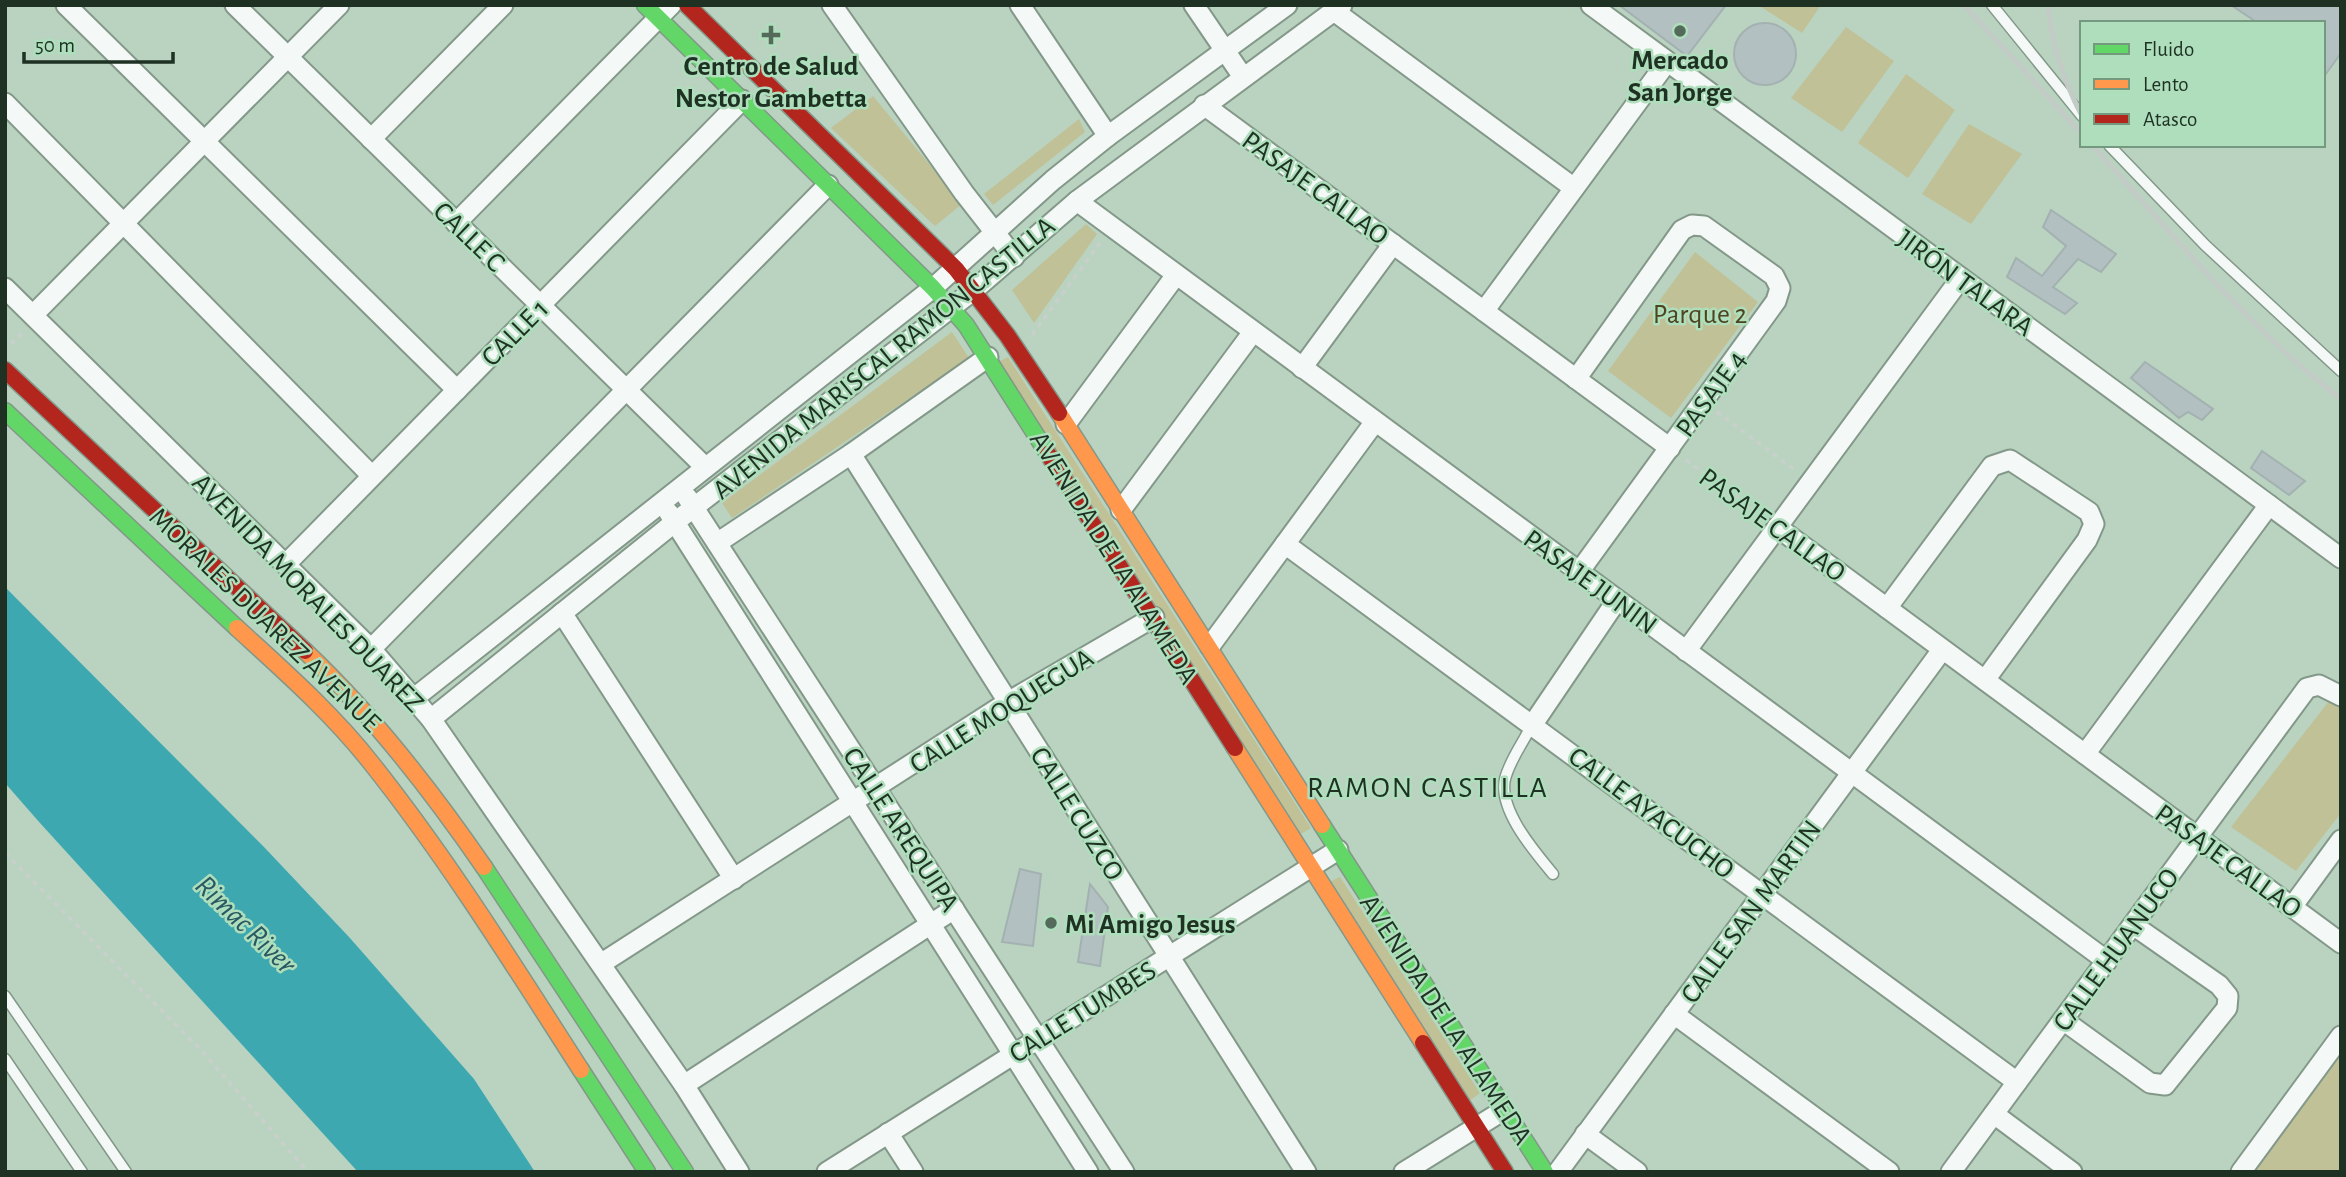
<svg xmlns="http://www.w3.org/2000/svg" width="2346" height="1177" font-family="'Alegreya Sans',sans-serif">
<style>
.green{fill:#c0c197}
.water{fill:#3ea8b1}
.building{fill:#b2c0c1;stroke:#a4b1b1;stroke-width:2}
.lines{fill:none;stroke-linecap:round;stroke-linejoin:round}
.lane-casing{stroke:#839889;stroke-width:13}
.street-casing{stroke:#839889;stroke-width:23}
.fast-casing{stroke:#839889;stroke-width:19}
.slow-casing{stroke:#839889;stroke-width:19}
.jam-casing{stroke:#839889;stroke-width:19}
.path{stroke:#c9d0cb;stroke-width:3.5;stroke-dasharray:5 5;stroke-linecap:butt}
.lane{stroke:#f4f8f6;stroke-width:10}
.street{stroke:#f4f8f6;stroke-width:19}
.fast{stroke:#63d668;stroke-width:16}
.slow{stroke:#ff974d;stroke-width:16}
.jam{stroke:#b3261e;stroke-width:16}
.rail{stroke:#c3cbc6;stroke-width:5}
.poi-dot{fill:#546a5a;stroke:#aedebb;stroke-width:2.5}
.labels{text-anchor:middle;stroke-width:5;stroke-linejoin:round;paint-order:stroke}
.poi-label{font-size:28px;font-weight:bold;fill:#1e3123;stroke:#aedebb}
.street-label{font-size:28px;fill:#1e3123;stroke:#aedebb}
.park-label{font-size:28px;fill:#4f4420;stroke:#aedebb}
.neighbourhood-label{font-size:30px;letter-spacing:2px;fill:#1e3123;stroke:#aedebb}
.water-label{font-size:30px;font-style:italic;fill:#285862;stroke:#aedebb}
</style>
<rect width="100%" height="100%" fill="#b9d3c0"/>
<g class="green">
<polygon points="1758,5 1821,5 1802,33"/>
<polygon points="1846,27 1894,61 1842,132 1791,98"/>
<polygon points="1906,74 1955,110 1908,178 1858,143"/>
<polygon points="873,96 962,204 935,226 831,128"/>
<polygon points="1079,119 1085,132 993,205 984,194"/>
<polygon points="1969,124 2022,154 1971,224 1922,194"/>
<polygon points="1086,224 1097,234 1034,323 1012,290"/>
<polygon points="1695,252 1758,302 1671,418 1608,371"/>
<polygon points="952,332 969,358 732,518 722,503"/>
<polygon points="1008,357 1311,828 1296,837 994,364"/>
<polygon points="2329,701 2341,709 2341,813 2296,871 2231,827"/>
<polygon points="1340,877 1480,1093 1467,1103 1325,884"/>
<polygon points="2341,1047 2341,1172 2252,1172"/>
</g>
<polygon class="water" points="5,587 264,847 349,937 474,1079 535,1172 358,1172 40,823 5,783"/>
<g class="building">
<polygon points="1619,5 1726,5 1687,56"/>
<polygon points="2231,5 2341,5 2341,53 2323,78 2323,23 2258,23"/>
<circle cx="1765" cy="54" r="31"/>
<polygon points="2051,210 2116,254 2101,272 2078,259 2053,287 2077,303 2065,314 2007,277 2016,258 2042,276 2066,246 2043,227"/>
<polygon points="2145,362 2213,409 2202,420 2188,412 2179,418 2131,378"/>
<polygon points="2262,451 2305,481 2289,495 2251,468"/>
<polygon points="1020,869 1041,874 1033,946 1002,942"/>
<polygon points="1090,884 1108,907 1100,966 1078,962"/>
</g>
<g class="lines">
<defs>
<g id="lane">
<polyline points="1992,5 2082,116"/>
<polyline points="2109,145 2205,245 2341,371"/>
<path d="M 1532,724 C 1524,742 1510,759 1505,779 C 1498,810 1535,852 1553,874"/>
<polyline points="5,996 126,1172"/>
<polyline points="5,1059 82,1172"/>
</g>
<g id="street">
<polyline points="66,5 457,390"/>
<polyline points="235,5 705,467"/>
<polyline points="832,5 964,193 1014,257"/>
<polyline points="1020,5 1108,136"/>
<polyline points="1194,5 1243,77"/>
<polyline points="1591,5 2341,558"/>
<polyline points="1334,11 1574,188"/>
<polyline points="5,103 372,476"/>
<polyline points="1204,105 1670,448"/>
<polyline points="371,139 503,5"/>
<polyline points="1077,201 2107,961"/>
<polyline points="456,223 671,5"/>
<polyline points="5,288 371,649 431,719 684,1085 739,1172"/>
<polyline points="1484,311 1667,62"/>
<polyline points="33,315 339,5"/>
<polyline points="1302,368 1393,244"/>
<polyline points="1576,379 1682,230 1692,225 1704,226 1774,276 1780,288 1776,301 1579,572"/>
<polyline points="1066,424 1176,275"/>
<polyline points="851,454 1306,1172"/>
<polyline points="687,497 1124,1172"/>
<polyline points="1121,510 1253,332"/>
<polyline points="669,513 1088,1172"/>
<polyline points="1777,527 2341,943"/>
<polyline points="717,543 851,454 988,357"/>
<polyline points="1285,544 2017,1082"/>
<polyline points="286,564 742,100"/>
<polyline points="1887,608 1992,466 2010,460 2089,512 2094,524 2087,540 1985,680"/>
<polyline points="562,613 734,879"/>
<polyline points="1210,646 1374,423"/>
<polyline points="371,649 828,185"/>
<polyline points="1686,651 1961,278"/>
<polyline points="413,699 933,288 1053,180 1108,136 1287,5"/>
<polyline points="431,719 675,522 974,290 1077,201 1342,5"/>
<polyline points="1533,724 1617,600"/>
<polyline points="2085,754 2269,505"/>
<polyline points="2292,907 2341,840"/>
<polyline points="602,963 1008,702 1154,617"/>
<polyline points="1674,1014 1889,1172"/>
<polyline points="2063,1020 2150,1083 2165,1085 2227,1008 2228,996 2219,985 2133,925"/>
<polyline points="684,1085 954,909"/>
<polyline points="1994,1114 2072,1172"/>
<polyline points="888,1133 913,1172"/>
<polyline points="1585,1134 1637,1172"/>
<polyline points="827,1172 1338,850"/>
<polyline points="1404,1172 1504,1110"/>
<polyline points="1558,1172 1942,650"/>
<polyline points="1951,1172 2307,688 2319,685 2341,696"/>
<polyline points="2241,1172 2341,1036"/>
</g>
<g id="fast">
<polyline points="645,5 933,288 966,325 1048,454"/>
<polyline points="5,411 237,628"/>
<polyline points="1322,825 1545,1172"/>
<polyline points="484,867 685,1172"/>
<polyline points="581,1070 647,1172"/>
</g>
<g id="slow">
<polyline points="1059,413 1322,825"/>
<path d="M 237,628 C 284,671 333,714 372,764 C 449,861 514,966 581,1070"/>
<path d="M 305,651 C 373,715 431,790 484,867"/>
<polyline points="1235,748 1423,1043"/>
</g>
<g id="jam">
<polyline points="687,5 956,269 1007,335 1059,413"/>
<polyline points="5,370 305,651"/>
<polyline points="1048,454 1235,748"/>
<polyline points="1423,1043 1505,1172"/>
</g>
</defs>
<use href="#lane" class="lane-casing"/>
<use href="#street" class="street-casing"/>
<use href="#fast" class="fast-casing"/>
<use href="#slow" class="slow-casing"/>
<use href="#jam" class="jam-casing"/>
<g class="path">
<polyline points="1032,335 1100,243"/>
<polyline points="11,344 23,332"/>
<polyline points="1717,412 1795,470"/>
<polyline points="1686,460 1761,515"/>
<polyline points="5,853 201,1050 308,1172"/>
</g>
<use href="#lane" class="lane"/>
<use href="#street" class="street"/>
<use href="#fast" class="fast"/>
<use href="#slow" class="slow"/>
<use href="#jam" class="jam"/>
<g class="rail">
<polyline points="1964,5 2082,134"/>
<path d="M 2048,5 C 2052,46 2063,80 2082,116"/>
<path d="M 2092,145 C 2172,233 2245,326 2341,399"/>
</g>
</g>
<g class="poi-dot">
<circle cx="1680" cy="31" r="7"/>
<path d="M767.5 24.5h7v7h7v7h-7v7h-7v-7h-7v-7h7z"/>
<circle cx="1051" cy="923" r="7"/>
</g>
<g class="labels">
<g class="poi-label">
<text x="1680" y="69">Mercado<tspan x="1680" dy="32">San Jorge</tspan></text>
<text x="771" y="75">Centro de Salud<tspan x="771" dy="32">Nestor Gambetta</tspan></text>
<text x="1065" y="933" text-anchor="start">Mi Amigo Jesus</text>
</g>
<g class="street-label">
<text transform="translate(1316 187) rotate(36)" y="10">PASAJE CALLAO</text>
<text transform="translate(470 236) rotate(44)" y="10">CALLE C</text>
<text transform="translate(1966 282) rotate(36)" y="10">JIRÓN TALARA</text>
<text transform="translate(514 332) rotate(-45)" y="10">CALLE 1</text>
<text transform="translate(883 357) rotate(-39)" y="10">AVENIDA MARISCAL RAMON CASTILLA</text>
<text transform="translate(1710 393) rotate(-54)" y="10">PASAJE 4</text>
<text transform="translate(1773 524) rotate(36)" y="10">PASAJE CALLAO</text>
<text transform="translate(1115 557) rotate(58)" y="10">AVENIDA DE LA ALAMEDA</text>
<text transform="translate(1591 581) rotate(36)" y="10">PASAJE JUNIN</text>
<text transform="translate(309 592) rotate(46)" y="10">AVENIDA MORALES DUAREZ</text>
<text transform="translate(266 619) rotate(44)" y="10">MORALES DUAREZ AVENUE</text>
<text transform="translate(1001 710) rotate(-32)" y="10">CALLE MOQUEGUA</text>
<text transform="translate(1652 812) rotate(37)" y="10">CALLE AYACUCHO</text>
<text transform="translate(1078 813) rotate(58)" y="10">CALLE CUZCO</text>
<text transform="translate(902 829) rotate(57)" y="10">CALLE AREQUIPA</text>
<text transform="translate(2229 860) rotate(36)" y="10">PASAJE CALLAO</text>
<text transform="translate(1750 911) rotate(-54)" y="10">CALLE SAN MARTIN</text>
<text transform="translate(2115 949) rotate(-54)" y="10">CALLE HUANUCO</text>
<text transform="translate(1082 1011) rotate(-32)" y="10">CALLE TUMBES</text>
<text transform="translate(1447 1019) rotate(57)" y="10">AVENIDA DE LA ALAMEDA</text>
</g>
<g class="park-label">
<text x="1700" y="323">Parque 2</text>
</g>
<g class="neighbourhood-label">
<text x="1428" y="797">RAMON CASTILLA</text>
</g>
<g class="water-label">
<text transform="translate(246 924) rotate(44)" y="10">Rimac River</text>
</g>
</g>
<rect width="2346" height="1177" fill="none" stroke="#1e3123" stroke-width="14"/>
<rect x="2080" y="21" width="245" height="126" fill="#aedebb" stroke="#74997e" stroke-width="2"/>
<rect x="2094" y="44" width="35" height="10" fill="#63d668" stroke="#74997e" stroke-width="2"/>
<text x="2143" y="56" font-size="21" fill="#1e3123">Fluido</text>
<rect x="2094" y="79" width="35" height="10" fill="#ff974d" stroke="#74997e" stroke-width="2"/>
<text x="2143" y="91" font-size="21" fill="#1e3123">Lento</text>
<rect x="2094" y="114" width="35" height="10" fill="#b3261e" stroke="#74997e" stroke-width="2"/>
<text x="2143" y="126" font-size="21" fill="#1e3123">Atasco</text>
<path d="M24 52v10h149v-10" fill="none" stroke="#1e3123" stroke-width="3.5"/>
<text x="35" y="52" font-size="21" fill="#1e3123" stroke="#aedebb" stroke-width="5" paint-order="stroke">50 m</text>
</svg>
